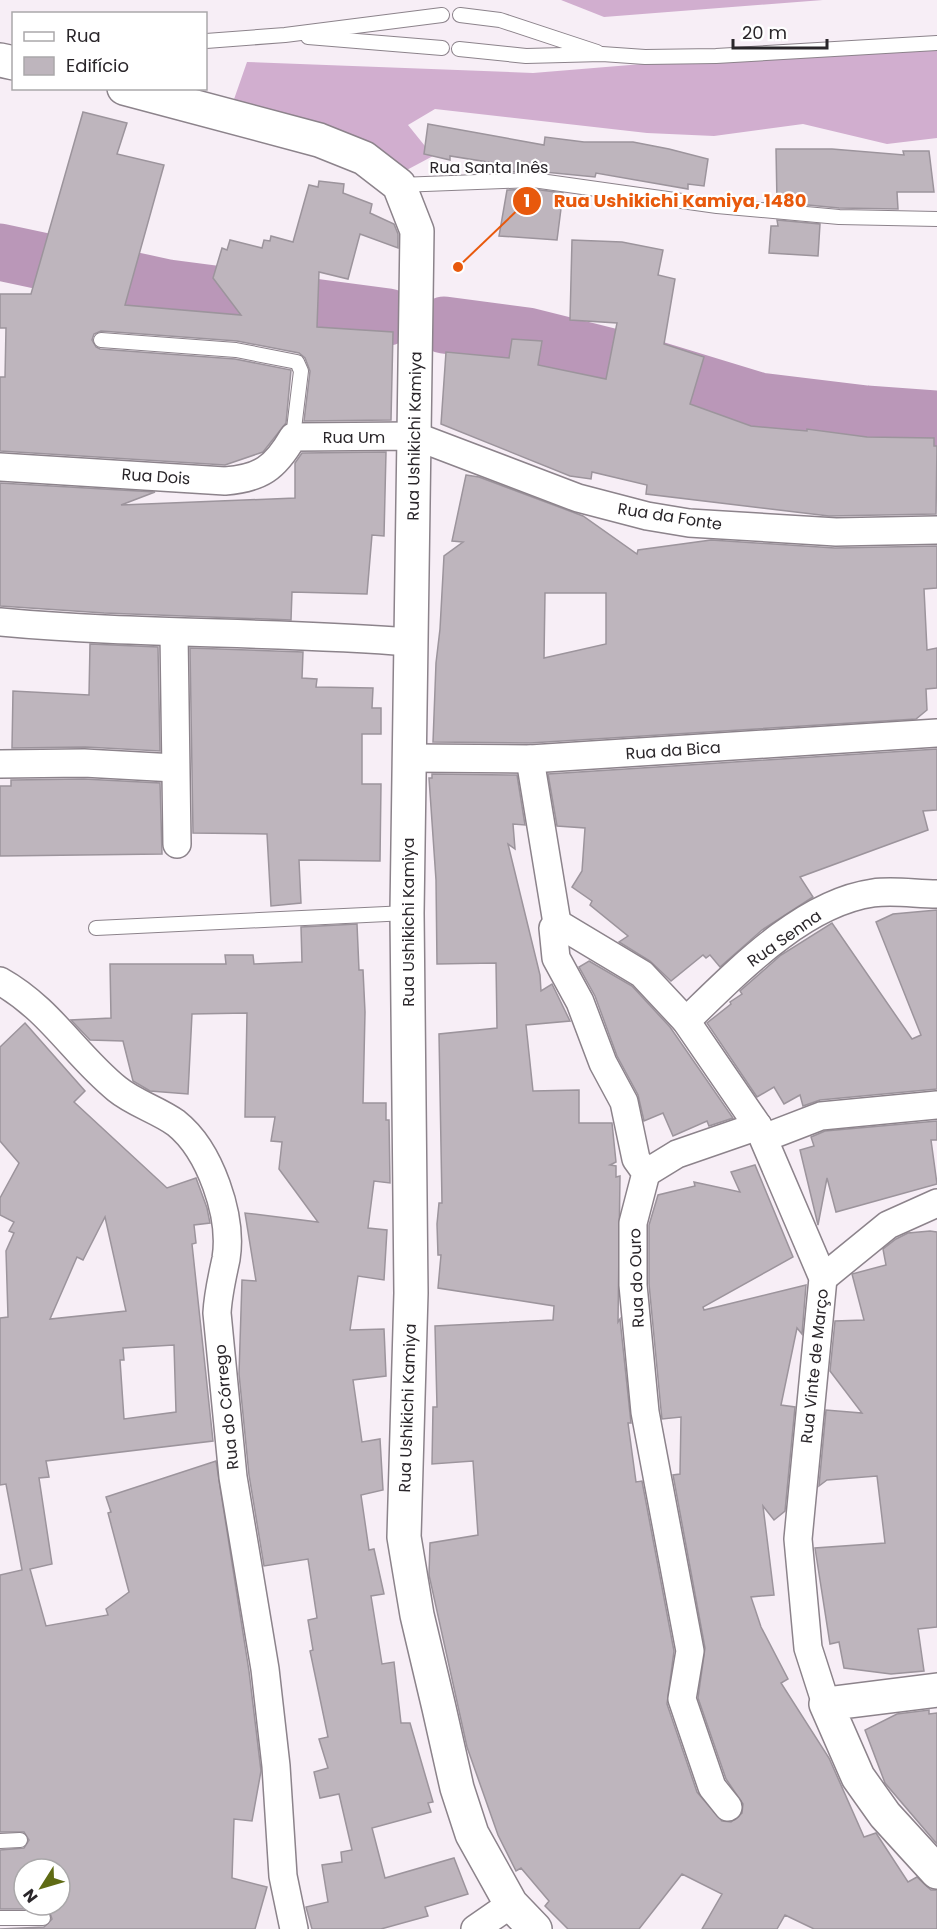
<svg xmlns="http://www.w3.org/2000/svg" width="937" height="1929" font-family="Poppins,sans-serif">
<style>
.forest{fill:#d1aecf}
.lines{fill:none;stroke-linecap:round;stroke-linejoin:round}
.river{stroke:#ba97b8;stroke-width:57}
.building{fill:#beb5bd;stroke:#9c949c;stroke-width:1.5;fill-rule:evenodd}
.lane-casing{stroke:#8c838b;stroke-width:16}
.street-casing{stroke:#8c838b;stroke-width:30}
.secondary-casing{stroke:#8c838b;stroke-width:36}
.lane{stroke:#fff;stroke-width:14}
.street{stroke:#fff;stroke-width:27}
.secondary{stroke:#fff;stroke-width:33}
.labels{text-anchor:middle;stroke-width:4.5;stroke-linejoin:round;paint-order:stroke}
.street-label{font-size:16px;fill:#2a262a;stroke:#fff}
.leader{fill:none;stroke:#e8590c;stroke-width:2}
.callout-dot{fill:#e8590c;stroke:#fff;stroke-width:2}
.mark-label{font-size:18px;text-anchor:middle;font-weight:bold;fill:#fff}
.callout-label{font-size:18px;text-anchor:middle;font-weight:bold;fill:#e8590c;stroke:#fff;stroke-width:4.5;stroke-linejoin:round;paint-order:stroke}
</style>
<rect width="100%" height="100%" fill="#f7eef6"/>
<g class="forest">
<polygon points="561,0 823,0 604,17"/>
<polygon points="937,48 937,138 887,144 803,124 714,136 647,133 435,109 408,125 433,156 403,172 372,142 232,105 247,62 533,73 788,52"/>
</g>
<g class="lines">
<g class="river">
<polyline points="0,252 168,288 388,317"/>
<polyline points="444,325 527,336 631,362 759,401 866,414 937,419"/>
</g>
</g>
<g class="building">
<polygon points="83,112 127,123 117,154 164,165 125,305 241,315 213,278 222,248 227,250 230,240 262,248 264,240 270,241 271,236 293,242 309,185 318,187 319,181 344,184 343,193 372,204 370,213 394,224 398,234 398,248 360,234 348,279 319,272 317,327 393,332 391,420 304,421 310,371 305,358 299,353 237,341 101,331 94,334 92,340 96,347 100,349 235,359 291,370 286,423 263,452 225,465 0,451 0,377 5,377 6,328 0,328 0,294 31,294"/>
<polygon points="428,124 544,145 545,137 584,142 633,142 669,149 708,159 704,186 688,184 688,189 596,173 595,177 534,171 510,172 510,168 506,167 506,165 450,156 450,160 424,154"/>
<polygon points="776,149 832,149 904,155 903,151 929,151 934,192 897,192 898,209 839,208 777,202"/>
<polygon points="533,189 563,193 557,240 499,236 507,190"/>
<polygon points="777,220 820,224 818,256 769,253 771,226 778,226"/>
<polygon points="572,240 622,242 663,250 658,275 675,279 664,344 704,357 690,404 751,426 807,431 807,429 867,437 934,438 934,446 937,446 936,514 829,516 646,494 647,485 592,472 591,479 570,476 441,424 446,352 509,358 512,339 542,341 538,365 606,379 617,323 570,320"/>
<polygon points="386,452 384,536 372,535 367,594 292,592 291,620 104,613 0,606 0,483 155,492 121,505 295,498 295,463 302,453"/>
<path d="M 466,475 L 479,477 L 583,516 L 637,554 L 638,550 L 711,540 L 835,548 L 937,546 L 937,588 L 924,589 L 927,650 L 937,648 L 937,688 L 926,689 L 927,710 L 916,719 L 530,743 L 433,742 L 436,663 L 440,629 L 444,556 L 463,542 L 452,541 ZM 545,593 L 606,593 L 606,644 L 544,658 Z"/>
<polygon points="90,644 158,647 160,751 85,747 12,748 13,691 89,695"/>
<polygon points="190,648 303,652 302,678 317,679 316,687 373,688 372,708 381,708 381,734 362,734 362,784 381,784 380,861 299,860 301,903 271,906 267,834 193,833"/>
<polygon points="937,749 937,810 923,811 928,830 800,877 813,897 762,930 720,967 710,955 706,958 703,955 671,981 650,961 619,942 628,936 590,905 592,901 572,887 582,871 585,828 557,826 548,774"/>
<polygon points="432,774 517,775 525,825 513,824 515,849 508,844 540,975 541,991 552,984 570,1021 526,1025 533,1091 579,1090 579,1123 612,1123 616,1162 610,1165 616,1166 616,1177 620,1176 618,1322 620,1319 631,1423 628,1423 636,1482 642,1481 674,1651 667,1704 697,1792 722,1821 731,1822 742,1813 743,1804 726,1779 698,1698 705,1648 673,1475 680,1474 681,1417 662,1419 661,1410 649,1284 649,1225 658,1195 695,1186 694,1182 740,1192 731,1172 755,1165 793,1257 703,1307 704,1310 806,1285 802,1334 797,1328 781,1405 795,1407 785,1511 774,1520 763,1506 774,1595 751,1597 761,1627 788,1679 781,1683 829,1758 864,1837 876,1833 908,1882 917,1877 931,1890 937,1890 937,1929 814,1929 785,1915 777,1929 702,1929 722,1894 682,1874 639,1929 568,1929 545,1906 549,1901 521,1868 516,1871 498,1835 467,1747 429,1575 430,1543 478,1535 473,1461 432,1464 433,1407 437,1407 435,1326 553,1320 554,1306 438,1288 441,1255 438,1255 437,1224 439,1203 442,1203 439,1034 497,1028 496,963 437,964 436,880 429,778 432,778"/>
<polygon points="84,779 160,783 162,854 0,856 0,786 11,786 11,780"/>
<polygon points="937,910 937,1089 820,1100 803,1106 800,1095 784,1104 774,1087 757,1097 707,1023 731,1004 730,1002 742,994 740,991 781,955 832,923 912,1039 921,1035 876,922 893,914"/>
<polygon points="357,924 359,970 363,970 365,1012 363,1103 386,1103 386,1120 389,1120 390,1183 374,1181 368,1228 387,1230 384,1280 358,1276 350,1330 384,1329 386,1376 353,1380 362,1442 380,1439 383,1490 361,1495 369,1550 374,1549 384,1594 371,1596 382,1664 394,1662 401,1723 410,1723 433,1802 428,1803 431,1812 372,1828 385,1878 454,1858 468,1894 425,1907 428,1916 381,1929 312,1929 306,1907 328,1902 322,1865 342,1862 341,1852 352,1850 339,1794 320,1798 314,1772 328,1768 319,1739 328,1737 310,1651 313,1650 308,1620 317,1618 308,1559 264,1566 249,1475 239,1374 242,1280 256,1281 245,1213 318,1222 279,1169 282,1142 271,1141 275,1117 245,1117 247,1013 192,1014 188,1094 150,1091 133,1081 123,1041 90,1040 71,1020 111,1018 110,964 226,964 225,955 253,955 254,964 302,962 301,927"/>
<polygon points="589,961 632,986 670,1027 733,1118 709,1126 707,1121 673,1136 663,1113 644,1121 638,1095 617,1056 595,996 579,967"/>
<path d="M 25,1023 L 85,1091 L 74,1102 L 167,1188 L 196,1178 L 207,1208 L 210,1223 L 194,1225 L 196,1243 L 192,1244 L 213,1441 L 46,1461 L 49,1477 L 39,1478 L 52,1564 L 30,1569 L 46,1626 L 108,1615 L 106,1609 L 129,1592 L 108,1513 L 111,1512 L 106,1497 L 216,1461 L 249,1671 L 261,1771 L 252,1821 L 234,1819 L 232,1878 L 267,1887 L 255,1929 L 0,1929 L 44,1927 L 52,1919 L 50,1913 L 44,1909 L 0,1909 L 0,1850 L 24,1848 L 29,1840 L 24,1832 L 0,1832 L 0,1575 L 22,1570 L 6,1484 L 0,1485 L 0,1318 L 8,1317 L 6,1251 L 14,1233 L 9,1231 L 14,1222 L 0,1215 L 0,1198 L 19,1163 L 0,1141 L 0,1047 ZM 105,1217 L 126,1311 L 50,1319 L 77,1257 L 83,1260 ZM 174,1345 L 176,1412 L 124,1419 L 120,1360 L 124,1360 L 123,1348 ZM 24,1869 L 60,1869 L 60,1905 L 24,1905 Z"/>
<polygon points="937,1121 937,1140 931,1140 937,1184 836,1212 827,1178 818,1225 800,1150 814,1146 811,1137 825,1131"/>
<polygon points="930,1231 937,1232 937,1627 918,1629 924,1671 891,1674 844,1668 839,1642 830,1644 815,1548 885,1543 877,1476 827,1480 819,1486 826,1410 862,1413 830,1371 835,1321 864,1320 852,1274 886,1265 883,1249 896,1239 908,1233"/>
<polygon points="929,1710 929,1714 937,1713 937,1844 885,1783 865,1730 897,1714"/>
</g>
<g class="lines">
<defs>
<g id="lane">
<polyline points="460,15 500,20 597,52"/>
<polyline points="308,37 442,48"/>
<polyline points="206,41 285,35 442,15"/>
<polyline points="459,49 526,56 602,54 645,57 716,56 937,43"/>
<polyline points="399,185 533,180 717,206 839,217 937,219"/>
<polyline points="101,340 236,350 297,362 301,371 293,437"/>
<polyline points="96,928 407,913"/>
<polyline points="0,1841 20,1840"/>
<polyline points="0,1918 43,1918"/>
</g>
<g id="street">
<path d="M 0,467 L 225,481 C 261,478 275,468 293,437 L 415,436 L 578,498 L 647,516 L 689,523 L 836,532 L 937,530"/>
<path d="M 0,622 C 137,635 274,631 410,642"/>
<polyline points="174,633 177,844"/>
<polyline points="409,758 530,759 937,733"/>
<polyline points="530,759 557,923 553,928 556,958 580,1002 603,1063 624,1102 636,1159 646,1173 633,1223 633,1285 645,1412 690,1651 682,1699 712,1787 728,1807"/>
<polyline points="0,764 84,763 175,768"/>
<polyline points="557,923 642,974 686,1021 758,1126 823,1278 798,1539 808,1648 826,1704"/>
<path d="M 0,981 C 50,1009 75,1055 117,1089 C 134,1103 158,1110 176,1123 C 210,1150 233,1216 226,1259 C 222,1278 218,1294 217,1313 L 233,1477 L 265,1669 L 276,1766 L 283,1876 L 294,1929"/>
<path d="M 686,1021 C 736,973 802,903 873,893 C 894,890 916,894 937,894"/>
<polyline points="764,1138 821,1116 937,1105"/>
<polyline points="646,1173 677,1154 758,1126"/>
<polyline points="823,1278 888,1225 937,1203"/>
<polyline points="475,1929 511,1904"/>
</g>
<g id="secondary">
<polyline points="0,60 14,63"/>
<polyline points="124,88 319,140 364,158 399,185 417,231 407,913 411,1293 404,1537 417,1615 439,1708 457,1788 472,1834 511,1904 535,1929"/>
<polyline points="937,1690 826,1704 858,1777 885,1815 937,1872"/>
</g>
</defs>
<use href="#lane" class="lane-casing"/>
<use href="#street" class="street-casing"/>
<use href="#secondary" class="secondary-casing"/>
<use href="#lane" class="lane"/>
<use href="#street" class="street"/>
<use href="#secondary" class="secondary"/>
</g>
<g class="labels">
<g class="street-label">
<text x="489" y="173">Rua Santa Inês</text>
<text transform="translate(414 436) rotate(-89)" y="6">Rua Ushikichi Kamiya</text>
<text x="354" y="443">Rua Um</text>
<text transform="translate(156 476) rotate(4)" y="6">Rua Dois</text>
<text transform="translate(670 516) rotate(9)" y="6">Rua da Fonte</text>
<text transform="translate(673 750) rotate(-4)" y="6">Rua da Bica</text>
<text transform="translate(408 922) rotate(-90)" y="6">Rua Ushikichi Kamiya</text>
<text transform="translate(784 938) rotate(-35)" y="6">Rua Senna</text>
<text transform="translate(636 1278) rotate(-92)" y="6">Rua do Ouro</text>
<text transform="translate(814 1366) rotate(-84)" y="6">Rua Vinte de Março</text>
<text transform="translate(226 1407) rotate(-96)" y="6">Rua do Córrego</text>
<text transform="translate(407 1408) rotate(-88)" y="6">Rua Ushikichi Kamiya</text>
</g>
</g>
<path class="leader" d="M458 267L527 201"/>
<g class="callout-dot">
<circle cx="458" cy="267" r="6"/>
<circle cx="527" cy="201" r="15"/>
</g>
<g class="mark-label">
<text x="527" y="207">1</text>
</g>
<g class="callout-label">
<text x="680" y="207">Rua Ushikichi Kamiya, 1480</text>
</g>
<rect x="12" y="12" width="195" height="78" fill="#ffffff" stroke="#aaa8aa" stroke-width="1.5"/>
<rect x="24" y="32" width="30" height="9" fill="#ffffff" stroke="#aaa8aa" stroke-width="1.5"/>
<text x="66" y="42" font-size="18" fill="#2a262a">Rua</text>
<rect x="24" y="57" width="30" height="18" fill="#beb5bd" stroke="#aaa8aa" stroke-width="1.5"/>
<text x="66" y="72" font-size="18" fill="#2a262a">Edifício</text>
<g transform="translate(42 1887) rotate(233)"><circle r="28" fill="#ffffff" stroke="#aaa8aa" stroke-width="1.5"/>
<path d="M0-4.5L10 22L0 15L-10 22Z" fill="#5f6b14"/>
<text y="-9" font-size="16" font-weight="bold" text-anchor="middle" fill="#2a262a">N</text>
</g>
<path d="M733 39v9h94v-9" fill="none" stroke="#2a262a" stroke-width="3"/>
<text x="742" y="39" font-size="18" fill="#2a262a" stroke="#ffffff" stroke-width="4.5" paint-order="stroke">20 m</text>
</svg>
